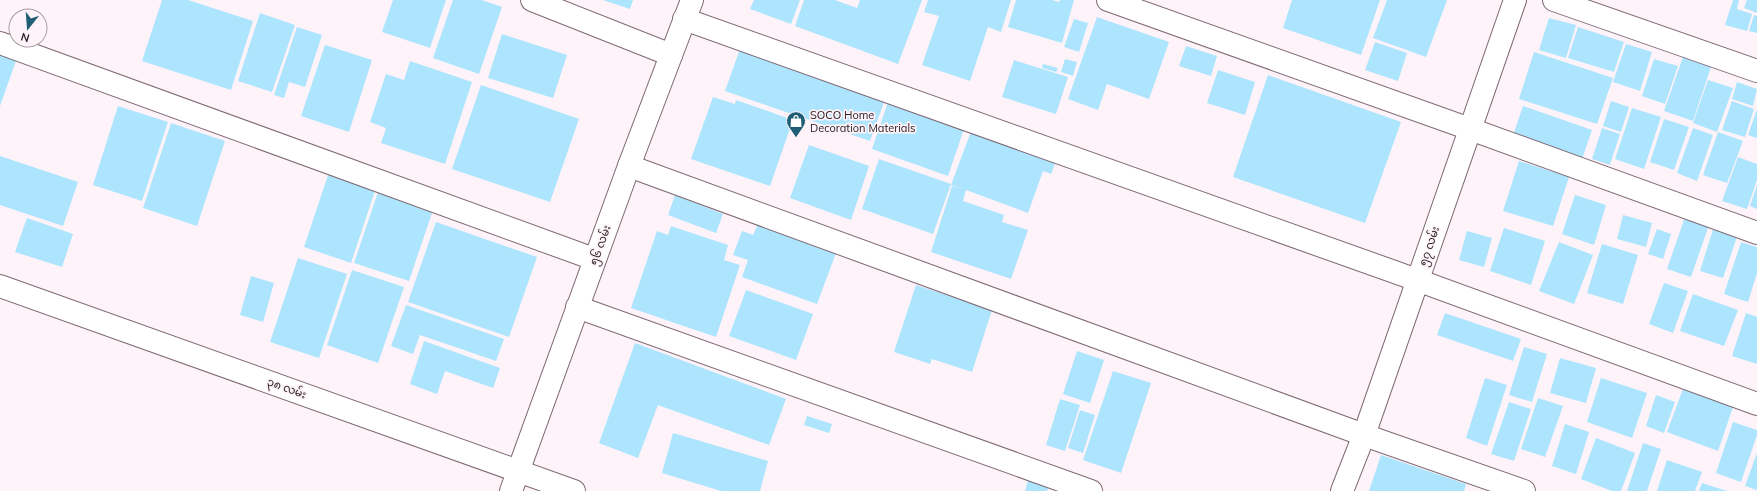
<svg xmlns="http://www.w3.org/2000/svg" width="1757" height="491" font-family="Mulish,'Noto Sans Myanmar',sans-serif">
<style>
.building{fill:#ace5fd}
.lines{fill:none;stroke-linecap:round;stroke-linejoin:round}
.street-casing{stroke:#7f6873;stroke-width:24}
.street{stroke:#fff;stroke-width:22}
.labels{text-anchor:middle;stroke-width:3.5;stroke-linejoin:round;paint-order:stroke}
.poi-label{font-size:11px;fill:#2a2025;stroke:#fef3f8;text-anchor:start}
.street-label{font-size:11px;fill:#2a2025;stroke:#fef3f8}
</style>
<rect width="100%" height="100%" fill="#fef3f8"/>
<g class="building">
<polygon points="162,0 188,0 253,21 231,90 142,61"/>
<polygon points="393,0 446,0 430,48 382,32"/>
<polygon points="453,0 482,0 502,7 479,74 433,58"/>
<polygon points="603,0 633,0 630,9"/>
<polygon points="754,0 800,0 791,24 750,9"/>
<polygon points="804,0 835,0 857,8 860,0 922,0 898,64 795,26"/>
<polygon points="928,0 1011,0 1001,32 988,27 970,81 922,65 939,16 924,12"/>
<polygon points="1016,0 1052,0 1059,2 1060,0 1074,0 1062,43 1008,27"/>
<polygon points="1292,0 1380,0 1361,55 1283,28"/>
<polygon points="1387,0 1447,0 1426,57 1373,38"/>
<polygon points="1733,0 1739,0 1737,9 1752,14 1747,31 1725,25"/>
<polygon points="1747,0 1757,0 1757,13 1744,8"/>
<polygon points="260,13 295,25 272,92 238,81"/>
<polygon points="1754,15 1757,16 1757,33 1749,31"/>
<polygon points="1097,17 1169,42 1149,99 1107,84 1098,110 1068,99"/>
<polygon points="1549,18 1576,25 1566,58 1539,50"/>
<polygon points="1074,19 1088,23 1079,52 1064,47"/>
<polygon points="297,27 322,35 305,87 289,82 284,98 274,95"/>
<polygon points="1578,27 1624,42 1614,72 1568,58"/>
<polygon points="502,34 567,55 553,98 488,78"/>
<polygon points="1375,42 1407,53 1398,81 1365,70"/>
<polygon points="1626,44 1652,52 1640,91 1613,82"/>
<polygon points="325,45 372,60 349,132 301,116"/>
<polygon points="741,46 886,97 870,141 725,91"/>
<polygon points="1186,46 1217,56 1211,76 1179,66"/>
<polygon points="0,49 18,55 0,106"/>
<polygon points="1534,52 1613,78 1597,124 1519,99"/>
<polygon points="1683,57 1711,67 1693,121 1664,111"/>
<polygon points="1065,59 1077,62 1073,76 1061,72"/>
<polygon points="1654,59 1678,66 1665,104 1642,96"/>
<polygon points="1014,60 1068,77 1056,114 1002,97"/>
<polygon points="410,61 472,82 445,164 381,143 386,128 370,122 386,74 404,80"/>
<polygon points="1043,64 1058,68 1056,72 1042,68"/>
<polygon points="1218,70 1255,82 1245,115 1207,103"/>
<polygon points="1268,75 1401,122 1365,223 1233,177"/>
<polygon points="1708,80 1733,88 1717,132 1693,123"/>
<polygon points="1737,82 1757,89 1753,106 1732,99"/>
<polygon points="481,85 579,119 550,202 452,169"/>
<polygon points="713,97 735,104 736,100 793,120 770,186 691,159"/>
<polygon points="1611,101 1629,107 1621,132 1603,126"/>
<polygon points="1732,101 1754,109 1745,137 1722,130"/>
<polygon points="888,102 964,129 948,176 872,149"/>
<polygon points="118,106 168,122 142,201 93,185"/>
<polygon points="1523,106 1592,130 1581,162 1512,138"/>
<polygon points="1632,108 1661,117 1644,169 1615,159"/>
<polygon points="1757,109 1757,138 1748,135"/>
<polygon points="1664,119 1689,127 1674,170 1650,162"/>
<polygon points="171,123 225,141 197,226 143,208"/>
<polygon points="973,126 1058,156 1051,174 1043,171 1028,213 966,190 963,201 1004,215 1002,222 1028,230 1011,279 931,252 952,186 963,189 951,185"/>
<polygon points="1602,128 1620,134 1610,165 1592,159"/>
<polygon points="1693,128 1713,135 1697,181 1677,173"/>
<polygon points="1718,132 1743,141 1727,183 1703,175"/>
<polygon points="809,145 869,166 851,220 790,198"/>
<polygon points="0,156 78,182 63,226 0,205"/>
<polygon points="1738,157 1757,164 1757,180 1747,209 1722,201"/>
<polygon points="879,159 951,184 933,234 862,209"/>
<polygon points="1519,161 1569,177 1553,226 1503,211"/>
<polygon points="331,166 378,182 351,263 304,247"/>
<polygon points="1757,185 1757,209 1750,206"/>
<polygon points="380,186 435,204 409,281 354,263"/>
<polygon points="675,195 723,214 716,233 668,215"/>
<polygon points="1575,195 1606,205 1594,245 1562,234"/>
<polygon points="1623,215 1652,223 1646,247 1617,239"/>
<polygon points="1685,217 1709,225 1691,277 1667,269"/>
<polygon points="27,218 73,234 62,267 15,252"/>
<polygon points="436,222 537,257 509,337 408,302"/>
<polygon points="1715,223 1739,231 1723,278 1700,271"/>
<polygon points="758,224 836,253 817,304 742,277 748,260 733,255 742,231 753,235"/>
<polygon points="671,226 728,245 724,260 740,265 716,337 631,308 657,231 668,235"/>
<polygon points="1504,228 1545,241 1531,285 1490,271"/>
<polygon points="1657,229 1671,234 1663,259 1648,254"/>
<polygon points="1467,231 1492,238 1484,267 1459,260"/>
<polygon points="1559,242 1593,255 1574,304 1539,291"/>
<polygon points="1741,242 1757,247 1757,273 1748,302 1724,294"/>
<polygon points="1602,244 1638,255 1623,304 1587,293"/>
<polygon points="298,258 347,274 319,358 270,342"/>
<polygon points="352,270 404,287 378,363 327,345"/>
<polygon points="251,276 274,283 263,322 240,315"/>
<polygon points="1664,283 1688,291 1673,333 1649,324"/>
<polygon points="916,285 992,310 972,372 932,359 930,364 894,352"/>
<polygon points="746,290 813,314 796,360 729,336"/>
<polygon points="1693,294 1738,310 1724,346 1680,331"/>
<polygon points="406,305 504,339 496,361 420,335 413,354 391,346"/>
<polygon points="1445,313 1521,339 1513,361 1437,335"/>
<polygon points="1746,313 1757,317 1757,364 1732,356"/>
<polygon points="424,341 500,368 493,388 445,371 437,394 410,384"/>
<polygon points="635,343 786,399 769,445 658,405 638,458 599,443"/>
<polygon points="1524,347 1547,354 1532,402 1509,395"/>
<polygon points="1077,351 1104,360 1090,403 1063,394"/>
<polygon points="1560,358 1596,368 1586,403 1550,393"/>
<polygon points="1113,371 1151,383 1121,473 1083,460"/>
<polygon points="1485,378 1507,385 1487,446 1466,438"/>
<polygon points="1601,378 1647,393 1632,438 1587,422"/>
<polygon points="1684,386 1734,404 1718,451 1667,432"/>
<polygon points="1656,395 1675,402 1664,433 1646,426"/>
<polygon points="1538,398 1563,406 1545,457 1521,449"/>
<polygon points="1060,399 1080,405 1065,451 1046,445"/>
<polygon points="1509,402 1531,409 1514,461 1491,454"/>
<polygon points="1080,410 1095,415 1083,453 1068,448"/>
<polygon points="807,416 832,424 829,433 804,425"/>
<polygon points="1733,422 1757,430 1757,435 1741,482 1716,473"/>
<polygon points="1565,424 1589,432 1576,474 1552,466"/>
<polygon points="673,433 768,461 760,491 721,491 662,473"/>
<polygon points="1596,438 1635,453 1621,491 1612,491 1581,479"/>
<polygon points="1643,443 1661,449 1647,491 1627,491"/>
<polygon points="1757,453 1757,490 1745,486"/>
<polygon points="1381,455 1466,484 1464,491 1369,491"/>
<polygon points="1667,460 1702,472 1695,491 1657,491"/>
<polygon points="1029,477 1050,484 1047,491 1025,491"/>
<polygon points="1702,483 1727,491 1699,491"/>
</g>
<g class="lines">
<defs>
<g id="street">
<polyline points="532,0 671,55"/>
<polyline points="1108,0 1470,129 1757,233"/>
<polyline points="1554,0 1757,71"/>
<polyline points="684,19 1417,280 1757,404"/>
<polyline points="0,43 594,259"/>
<polyline points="629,166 1364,435 1524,491"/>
<polyline points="0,286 574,491"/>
<polyline points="577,307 1091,491"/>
<polyline points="511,491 629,166 692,0"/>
<polyline points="1342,491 1364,435 1515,0"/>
</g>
</defs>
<use href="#street" class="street-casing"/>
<use href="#street" class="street"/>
</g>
<defs>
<symbol id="shop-pin" viewBox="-11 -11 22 30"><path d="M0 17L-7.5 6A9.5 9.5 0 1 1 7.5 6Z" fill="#1f5e74" stroke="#fef3f8"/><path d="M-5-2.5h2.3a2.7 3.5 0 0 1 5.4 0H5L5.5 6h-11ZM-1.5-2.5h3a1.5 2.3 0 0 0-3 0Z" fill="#fff"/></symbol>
</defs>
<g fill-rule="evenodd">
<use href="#shop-pin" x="785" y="110" width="22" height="30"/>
</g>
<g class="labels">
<g class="poi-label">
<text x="810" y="119">SOCO Home<tspan x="810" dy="13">Decoration Materials</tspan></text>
</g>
<g class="street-label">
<text transform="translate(600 245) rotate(-70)" y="4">၅၆ လမ်း</text>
<text transform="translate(1429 246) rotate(-71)" y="4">၅၇ လမ်း</text>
<text transform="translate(287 388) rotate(20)" y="4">၃၈ လမ်း</text>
</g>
</g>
<g transform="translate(28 28) rotate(197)"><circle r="19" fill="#fef3f8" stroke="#a99fa4"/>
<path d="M0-3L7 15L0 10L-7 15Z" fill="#1f5e74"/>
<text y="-6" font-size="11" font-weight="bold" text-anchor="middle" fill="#2a2025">N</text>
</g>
</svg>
